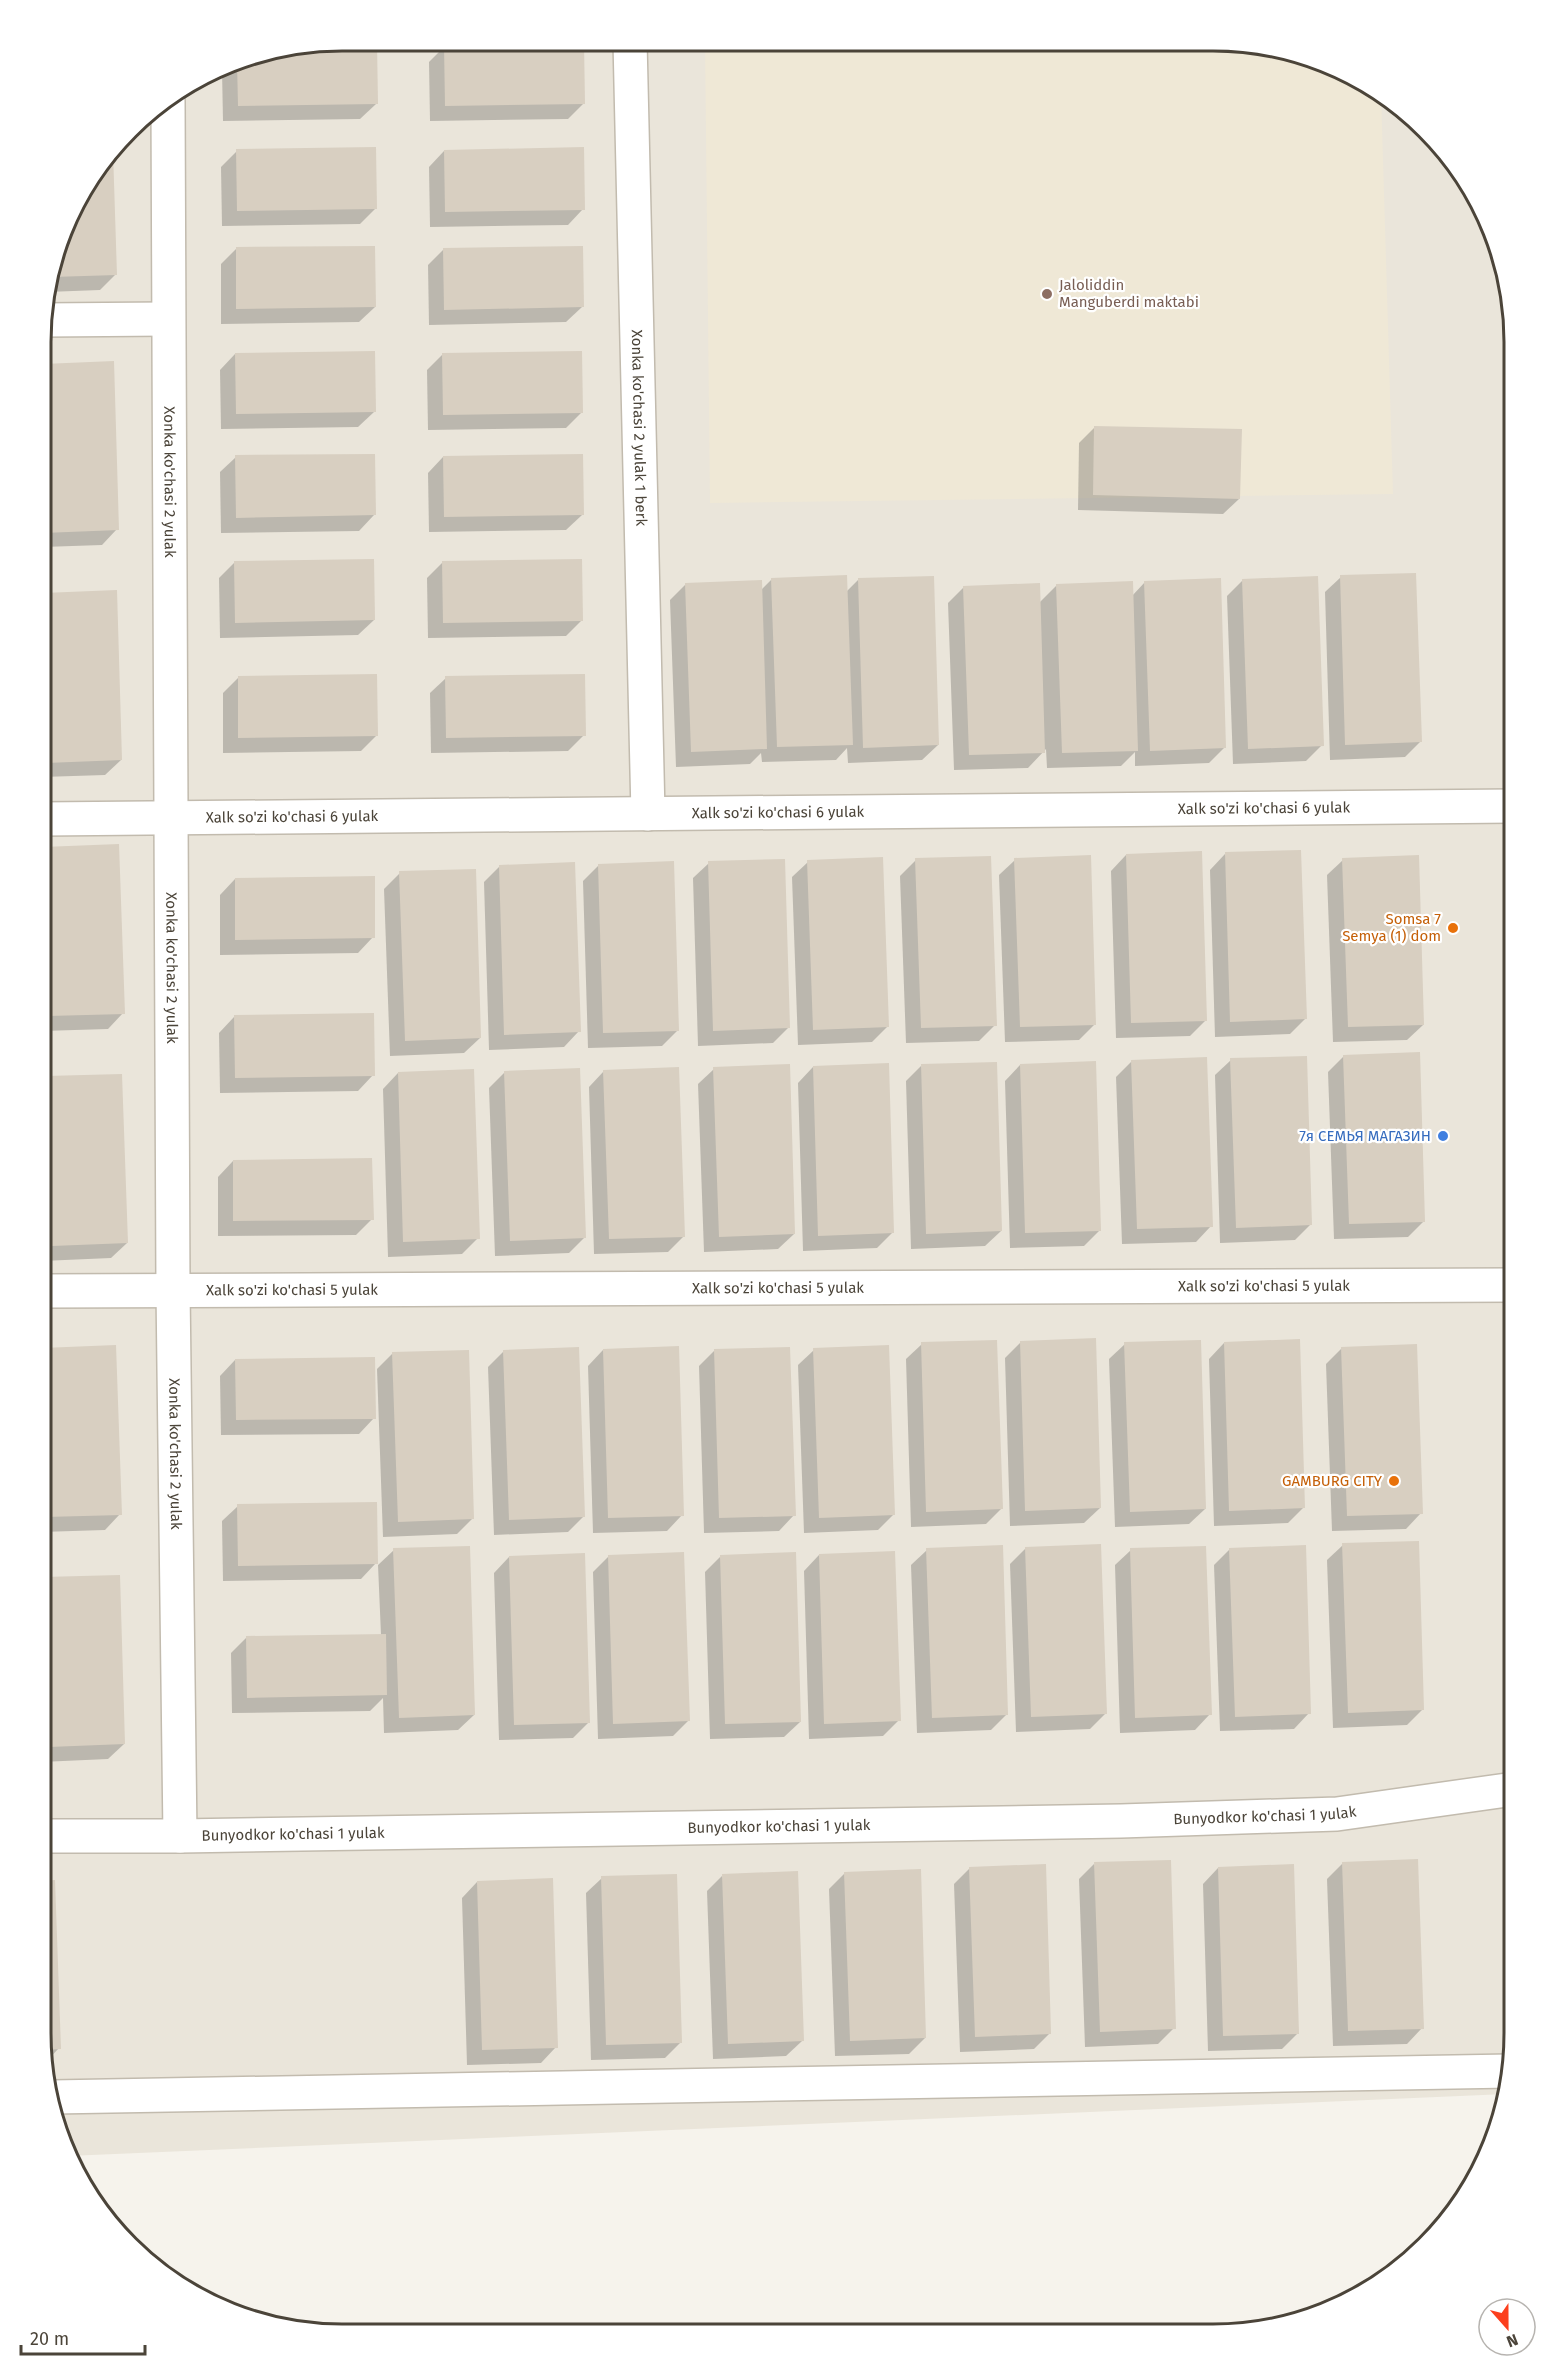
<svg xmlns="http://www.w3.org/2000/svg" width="1555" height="2375" font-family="'Fira Sans',sans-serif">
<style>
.residential{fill:#eae5da}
.education{fill:#efe8d6}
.shadow{fill:#0003}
.building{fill:#d8cfc1}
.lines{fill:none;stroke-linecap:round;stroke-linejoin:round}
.minor-casing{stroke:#c2bbae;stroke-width:36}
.minor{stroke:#fff;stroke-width:33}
.education-dot{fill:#8d6e63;stroke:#fff;stroke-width:2}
.food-dot{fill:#e8710a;stroke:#fff;stroke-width:2}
.shop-dot{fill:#3f7fe0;stroke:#fff;stroke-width:2}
.labels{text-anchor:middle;stroke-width:4.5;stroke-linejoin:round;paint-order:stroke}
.education-label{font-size:15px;fill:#785e54;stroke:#fff;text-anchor:start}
.street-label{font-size:15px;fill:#4b4439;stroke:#fff}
.food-label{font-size:15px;fill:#c56008;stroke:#fff;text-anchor:end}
.shop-label{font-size:15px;fill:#366cbe;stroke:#fff;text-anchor:end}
.rim{fill:none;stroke:#4b4439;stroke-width:3}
</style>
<rect width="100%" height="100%" fill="#f6f3ec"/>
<polygon class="residential" points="342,41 1253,43 1328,63 1396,103 1452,158 1491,226 1514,342 1514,2053 1506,2094 68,2156 64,2149 41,2033 43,302 81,191 143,115 244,57"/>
<polygon class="education" points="705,42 1253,43 1328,63 1381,93 1393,494 710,503"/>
<g class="shadow">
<polygon points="320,44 376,104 360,119 223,121 222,70 244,57"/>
<polygon points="445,46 584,103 568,119 430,121 429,62"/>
<polygon points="237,151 375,209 360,224 222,226 221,167"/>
<polygon points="444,151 583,209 568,225 430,227 429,167"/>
<polygon points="112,153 116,274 100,290 47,292 81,191"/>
<polygon points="236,249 375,307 359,322 221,324 221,264"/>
<polygon points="444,249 582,307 566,322 429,325 428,265"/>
<polygon points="235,354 374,412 358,427 221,429 220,370"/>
<polygon points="443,354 582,412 566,428 428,430 427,370"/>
<polygon points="43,365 117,529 102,545 43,547"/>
<polygon points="1095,427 1239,499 1223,514 1078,510 1079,443"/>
<polygon points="236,457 374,515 359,531 221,533 220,472"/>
<polygon points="443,457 582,515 566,530 429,532 428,473"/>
<polygon points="235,562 374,620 358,635 220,638 219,578"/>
<polygon points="443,562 581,621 566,636 428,638 427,578"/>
<polygon points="1341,577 1420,742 1405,757 1330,760 1325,592"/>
<polygon points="772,579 846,592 858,580 938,745 922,760 848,763 847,748 836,760 762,762 761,753 750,764 676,767 670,600 686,584 761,590"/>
<polygon points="1243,580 1322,745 1306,761 1233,764 1227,596"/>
<polygon points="1145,582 1225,747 1209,763 1135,766 1135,752 1121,766 1047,768 1046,749 1028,768 954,770 948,603 964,587 1039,603 1057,585 1132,596"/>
<polygon points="116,592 121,760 105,775 42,777 43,595"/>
<polygon points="238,678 377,735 361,751 223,753 223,693"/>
<polygon points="446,678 584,735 568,751 431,753 430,693"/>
<polygon points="44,848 123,1013 108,1029 42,1031"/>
<polygon points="1225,854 1305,1019 1290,1034 1215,1037 1210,870"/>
<polygon points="1126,855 1206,1020 1190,1036 1116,1038 1111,871"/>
<polygon points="916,860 995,1025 979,1041 906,1043 900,876"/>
<polygon points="1015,860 1095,1024 1079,1040 1005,1042 999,875"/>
<polygon points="1343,860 1423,1025 1407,1040 1333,1042 1327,875"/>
<polygon points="808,862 888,1026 872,1042 798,1045 792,877"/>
<polygon points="709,863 788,1028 773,1043 698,1046 693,878"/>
<polygon points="599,865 678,1030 662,1046 588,1048 583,881"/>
<polygon points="500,866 579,1031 564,1047 489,1050 484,882"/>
<polygon points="400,873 480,1038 464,1053 390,1056 384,889"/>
<polygon points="235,879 373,937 358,953 220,955 220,895"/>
<polygon points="234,1017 373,1075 358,1091 220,1093 219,1033"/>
<polygon points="1344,1056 1424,1221 1408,1237 1334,1239 1328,1072"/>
<polygon points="1231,1060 1310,1225 1295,1240 1220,1243 1215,1075"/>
<polygon points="1132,1061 1211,1226 1196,1242 1122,1244 1116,1077"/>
<polygon points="1020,1065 1100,1230 1084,1246 1010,1248 1005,1081"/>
<polygon points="921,1066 1001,1231 985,1246 911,1249 906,1081"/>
<polygon points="813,1067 893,1232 877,1248 803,1251 798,1083"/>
<polygon points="714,1069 794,1234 778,1249 704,1252 698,1084"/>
<polygon points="604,1071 684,1236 668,1252 594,1254 589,1087"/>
<polygon points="505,1072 585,1237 569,1253 495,1256 489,1088"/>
<polygon points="398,1073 478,1238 462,1254 388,1257 383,1089"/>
<polygon points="47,1078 127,1243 111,1258 42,1261 42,1083"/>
<polygon points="233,1161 372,1219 356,1235 218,1236 218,1177"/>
<polygon points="1021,1342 1100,1508 1084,1523 1010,1526 1005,1358"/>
<polygon points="1224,1343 1304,1507 1288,1523 1214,1526 1209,1359"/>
<polygon points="922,1344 1001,1509 986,1524 911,1527 906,1359"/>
<polygon points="1125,1344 1205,1509 1189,1524 1115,1527 1109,1359"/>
<polygon points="114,1347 120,1514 105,1530 41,1532 42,1349"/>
<polygon points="1342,1348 1421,1513 1406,1529 1332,1531 1326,1364"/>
<polygon points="603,1350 682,1515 667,1531 593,1533 588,1366"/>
<polygon points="715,1350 794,1515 779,1531 704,1533 699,1366"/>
<polygon points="814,1350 893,1515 878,1530 804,1533 798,1365"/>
<polygon points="504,1351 584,1516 568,1532 494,1535 488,1367"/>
<polygon points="393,1353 473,1518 457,1534 383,1537 377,1369"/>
<polygon points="235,1360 374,1418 359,1434 221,1435 220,1376"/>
<polygon points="238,1506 376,1563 361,1579 223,1581 222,1521"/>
<polygon points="1343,1545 1422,1710 1407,1725 1333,1728 1327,1560"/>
<polygon points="1026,1548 1106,1713 1090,1729 1016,1732 1010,1564"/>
<polygon points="1230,1549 1309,1713 1294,1729 1220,1731 1214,1565"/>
<polygon points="394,1550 474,1715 458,1730 384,1733 383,1698 370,1711 232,1713 231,1653 247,1637 381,1635 378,1565"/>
<polygon points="927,1550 1007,1714 991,1730 917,1733 911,1565"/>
<polygon points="1131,1550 1210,1714 1195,1730 1120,1733 1115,1565"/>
<polygon points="819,1555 899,1720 883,1736 809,1739 804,1571"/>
<polygon points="609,1556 688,1721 673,1736 598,1739 593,1572"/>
<polygon points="509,1557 589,1722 573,1738 499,1740 494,1573"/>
<polygon points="720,1557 800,1722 784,1737 710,1739 705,1572"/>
<polygon points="44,1579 124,1744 108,1759 41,1762 41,1582"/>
<polygon points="1343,1863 1422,2028 1407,2044 1333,2046 1327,1879"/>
<polygon points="1094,1864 1174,2028 1158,2044 1085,2047 1079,1879"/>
<polygon points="970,1868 1050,2033 1034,2049 960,2052 954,1884"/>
<polygon points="1218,1868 1298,2033 1282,2049 1208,2051 1203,1884"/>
<polygon points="845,1873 925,2038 909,2054 835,2056 829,1889"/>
<polygon points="722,1876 802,2041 786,2056 713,2059 707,1891"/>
<polygon points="602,1878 681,2042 665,2058 591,2060 586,1893"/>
<polygon points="41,1882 54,1882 59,2048 46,2062 40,2033"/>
<polygon points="477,1882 556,2047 541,2063 467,2065 462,1898"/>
</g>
<g class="building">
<polygon points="330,42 377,42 378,104 238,106 237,61 244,57"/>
<polygon points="584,42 585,104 445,106 444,45"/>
<polygon points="376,147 377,209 237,211 236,149"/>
<polygon points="584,147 585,210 445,212 444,150"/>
<polygon points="113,151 117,275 52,277 81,191"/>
<polygon points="375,246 376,307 236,309 236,247"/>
<polygon points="583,246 584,307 444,310 443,248"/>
<polygon points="375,351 376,412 236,414 235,353"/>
<polygon points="582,351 583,413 443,415 442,353"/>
<polygon points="114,361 119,530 43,533 43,364"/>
<polygon points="1094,426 1242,429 1240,499 1093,495"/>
<polygon points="375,454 376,515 236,518 235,455"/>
<polygon points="583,454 584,515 444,517 443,456"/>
<polygon points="374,559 375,620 235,623 234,561"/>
<polygon points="582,559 583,621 443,623 442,561"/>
<polygon points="1416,573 1422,742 1345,745 1340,575"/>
<polygon points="847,575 853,745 777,747 771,578"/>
<polygon points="934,576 939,745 863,748 858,578"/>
<polygon points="1318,576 1324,746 1248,749 1242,579"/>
<polygon points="1221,578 1226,748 1150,751 1144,581"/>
<polygon points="762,580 767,749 691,752 685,583"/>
<polygon points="1133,581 1138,751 1062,753 1056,584"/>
<polygon points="1040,583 1045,753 969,755 963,586"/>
<polygon points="117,590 122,760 46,763 43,593"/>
<polygon points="377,674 378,736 238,738 238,676"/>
<polygon points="585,674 586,736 446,738 445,676"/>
<polygon points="119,844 125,1014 48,1016 43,847"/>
<polygon points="1301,850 1307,1019 1230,1022 1225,852"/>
<polygon points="1202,851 1207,1021 1131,1023 1126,854"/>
<polygon points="1091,855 1096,1025 1020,1027 1014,858"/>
<polygon points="1419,855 1424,1025 1348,1027 1342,858"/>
<polygon points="991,856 997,1026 921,1028 915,858"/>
<polygon points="883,857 889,1027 813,1030 807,860"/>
<polygon points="785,859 790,1028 713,1031 708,861"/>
<polygon points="674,861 679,1031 603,1033 598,864"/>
<polygon points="575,862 581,1032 504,1035 499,865"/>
<polygon points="476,869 481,1038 405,1041 399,871"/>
<polygon points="375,876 375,938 235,940 235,878"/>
<polygon points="374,1013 375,1076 235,1078 234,1015"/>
<polygon points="1420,1052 1425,1222 1349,1224 1343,1055"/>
<polygon points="1307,1056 1312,1225 1236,1228 1230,1058"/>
<polygon points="1207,1057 1213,1227 1137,1229 1131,1060"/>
<polygon points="1096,1061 1101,1231 1025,1233 1020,1064"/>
<polygon points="997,1062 1002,1231 926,1234 921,1064"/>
<polygon points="889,1063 894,1233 818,1236 813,1066"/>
<polygon points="790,1064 795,1234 719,1237 713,1067"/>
<polygon points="679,1067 685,1237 609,1239 603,1070"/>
<polygon points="580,1068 586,1238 510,1241 504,1071"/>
<polygon points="474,1069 480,1239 403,1242 398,1072"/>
<polygon points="122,1074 128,1243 52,1246 46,1076"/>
<polygon points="372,1158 374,1220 233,1221 233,1160"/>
<polygon points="1096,1338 1101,1508 1025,1511 1020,1341"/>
<polygon points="1300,1339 1305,1508 1229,1511 1224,1342"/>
<polygon points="997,1340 1003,1509 926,1512 921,1342"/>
<polygon points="1201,1340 1206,1509 1130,1512 1124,1342"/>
<polygon points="1417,1344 1423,1514 1347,1516 1341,1347"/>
<polygon points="116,1345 122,1515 45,1517 42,1348"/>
<polygon points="889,1345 895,1515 819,1518 813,1348"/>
<polygon points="679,1346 684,1516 608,1518 603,1349"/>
<polygon points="579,1347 585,1517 509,1520 503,1350"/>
<polygon points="790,1347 796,1516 719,1518 714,1349"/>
<polygon points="469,1350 474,1519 398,1522 392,1352"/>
<polygon points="375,1357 376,1419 236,1420 235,1359"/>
<polygon points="377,1502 378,1564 238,1566 237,1504"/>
<polygon points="1419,1541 1424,1710 1348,1713 1342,1543"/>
<polygon points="1101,1544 1107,1714 1031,1717 1025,1547"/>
<polygon points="1003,1545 1008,1715 932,1718 926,1548"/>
<polygon points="1306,1545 1311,1714 1235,1717 1229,1548"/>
<polygon points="470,1546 475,1715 399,1718 393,1548"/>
<polygon points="1206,1546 1212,1715 1135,1718 1130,1548"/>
<polygon points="895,1551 901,1721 824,1724 819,1554"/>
<polygon points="684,1552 690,1721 613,1724 608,1555"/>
<polygon points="796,1552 801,1722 725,1724 720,1555"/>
<polygon points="585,1553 590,1723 514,1725 509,1556"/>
<polygon points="120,1575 125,1744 49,1747 43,1577"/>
<polygon points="386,1634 387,1695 247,1698 246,1636"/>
<polygon points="1418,1859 1424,2029 1348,2031 1342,1862"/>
<polygon points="1171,1860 1176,2029 1100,2032 1094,1862"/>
<polygon points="1046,1864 1051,2034 975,2037 969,1867"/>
<polygon points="1294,1864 1299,2034 1223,2036 1218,1867"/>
<polygon points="921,1869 926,2038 850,2041 844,1872"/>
<polygon points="798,1871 804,2041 728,2044 722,1874"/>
<polygon points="677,1874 682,2043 606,2045 601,1876"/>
<polygon points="553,1878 558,2048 482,2050 477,1881"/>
<polygon points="55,1880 61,2049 44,2050 40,2033 41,1881"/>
</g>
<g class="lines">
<defs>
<g id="minor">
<path id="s1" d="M 630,41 L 648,814"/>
<path id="s2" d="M 168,101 L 173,1290 L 180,1836"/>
<polyline points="43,320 168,319"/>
<path id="s3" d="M 42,819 L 1514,806"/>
<path id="s4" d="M 42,1291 L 1514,1285"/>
<path id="s5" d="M 41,1836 L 180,1836 L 1121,1821 L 1337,1814 L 1514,1789"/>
<polyline points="53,2097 1510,2071"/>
</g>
</defs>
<use href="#minor" class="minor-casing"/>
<use href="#minor" class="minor"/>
</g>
<circle class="education-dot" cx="1047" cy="294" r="6"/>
<g class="food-dot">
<circle cx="1453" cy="928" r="6"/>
<circle cx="1394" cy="1481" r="6"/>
</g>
<circle class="shop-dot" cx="1443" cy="1136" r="6"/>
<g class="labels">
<g class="education-label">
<text x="1059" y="290">Jaloliddin<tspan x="1059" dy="17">Manguberdi maktabi</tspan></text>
</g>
<g class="street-label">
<text dy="5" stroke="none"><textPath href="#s1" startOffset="387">Xonka ko'chasi 2 yulak 1 berk</textPath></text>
<text dy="5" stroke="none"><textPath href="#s2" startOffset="381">Xonka ko'chasi 2 yulak</textPath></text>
<text dy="5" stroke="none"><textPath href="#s3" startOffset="1222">Xalk so'zi ko'chasi 6 yulak</textPath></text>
<text dy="5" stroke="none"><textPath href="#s3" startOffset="736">Xalk so'zi ko'chasi 6 yulak</textPath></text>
<text dy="5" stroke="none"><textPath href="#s3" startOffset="250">Xalk so'zi ko'chasi 6 yulak</textPath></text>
<text dy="5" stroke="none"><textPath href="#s2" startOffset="867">Xonka ko'chasi 2 yulak</textPath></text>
<text dy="5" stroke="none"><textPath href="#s4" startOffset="1222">Xalk so'zi ko'chasi 5 yulak</textPath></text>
<text dy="5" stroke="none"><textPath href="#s4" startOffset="736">Xalk so'zi ko'chasi 5 yulak</textPath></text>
<text dy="5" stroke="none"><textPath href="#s4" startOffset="250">Xalk so'zi ko'chasi 5 yulak</textPath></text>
<text dy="5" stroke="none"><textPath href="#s2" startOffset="1353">Xonka ko'chasi 2 yulak</textPath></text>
<text dy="5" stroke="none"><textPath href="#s5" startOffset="1224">Bunyodkor ko'chasi 1 yulak</textPath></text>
<text dy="5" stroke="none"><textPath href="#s5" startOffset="738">Bunyodkor ko'chasi 1 yulak</textPath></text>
<text dy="5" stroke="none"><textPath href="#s5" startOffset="252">Bunyodkor ko'chasi 1 yulak</textPath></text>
</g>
<g class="food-label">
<text x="1441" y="924">Somsa 7<tspan x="1441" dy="17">Semya (1) dom</tspan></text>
<text x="1382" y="1486">GAMBURG CITY</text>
</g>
<g class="shop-label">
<text x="1431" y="1141">7я СЕМЬЯ МАГАЗИН</text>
</g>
</g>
<path d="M0 0H1555V2375H0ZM342 51H1213A291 291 0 0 1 1504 342V2033A291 291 0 0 1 1213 2324H342A291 291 0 0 1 51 2033V342A291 291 0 0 1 342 51Z" fill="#fff" fill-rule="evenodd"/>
<path class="rim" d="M342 51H1213A291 291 0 0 1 1504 342V2033A291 291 0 0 1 1213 2324H342A291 291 0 0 1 51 2033V342A291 291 0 0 1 342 51Z"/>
<g transform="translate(1507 2327) rotate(159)"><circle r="28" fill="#ffffff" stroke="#b7b4b0" stroke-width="1.5"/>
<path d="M0-4.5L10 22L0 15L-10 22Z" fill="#fc3f1d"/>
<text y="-9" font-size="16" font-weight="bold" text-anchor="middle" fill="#4b4439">N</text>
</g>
<path d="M21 2345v9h124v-9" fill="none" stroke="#4b4439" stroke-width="3"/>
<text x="30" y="2345" font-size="18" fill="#4b4439" stroke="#ffffff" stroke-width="4.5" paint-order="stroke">20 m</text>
</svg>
